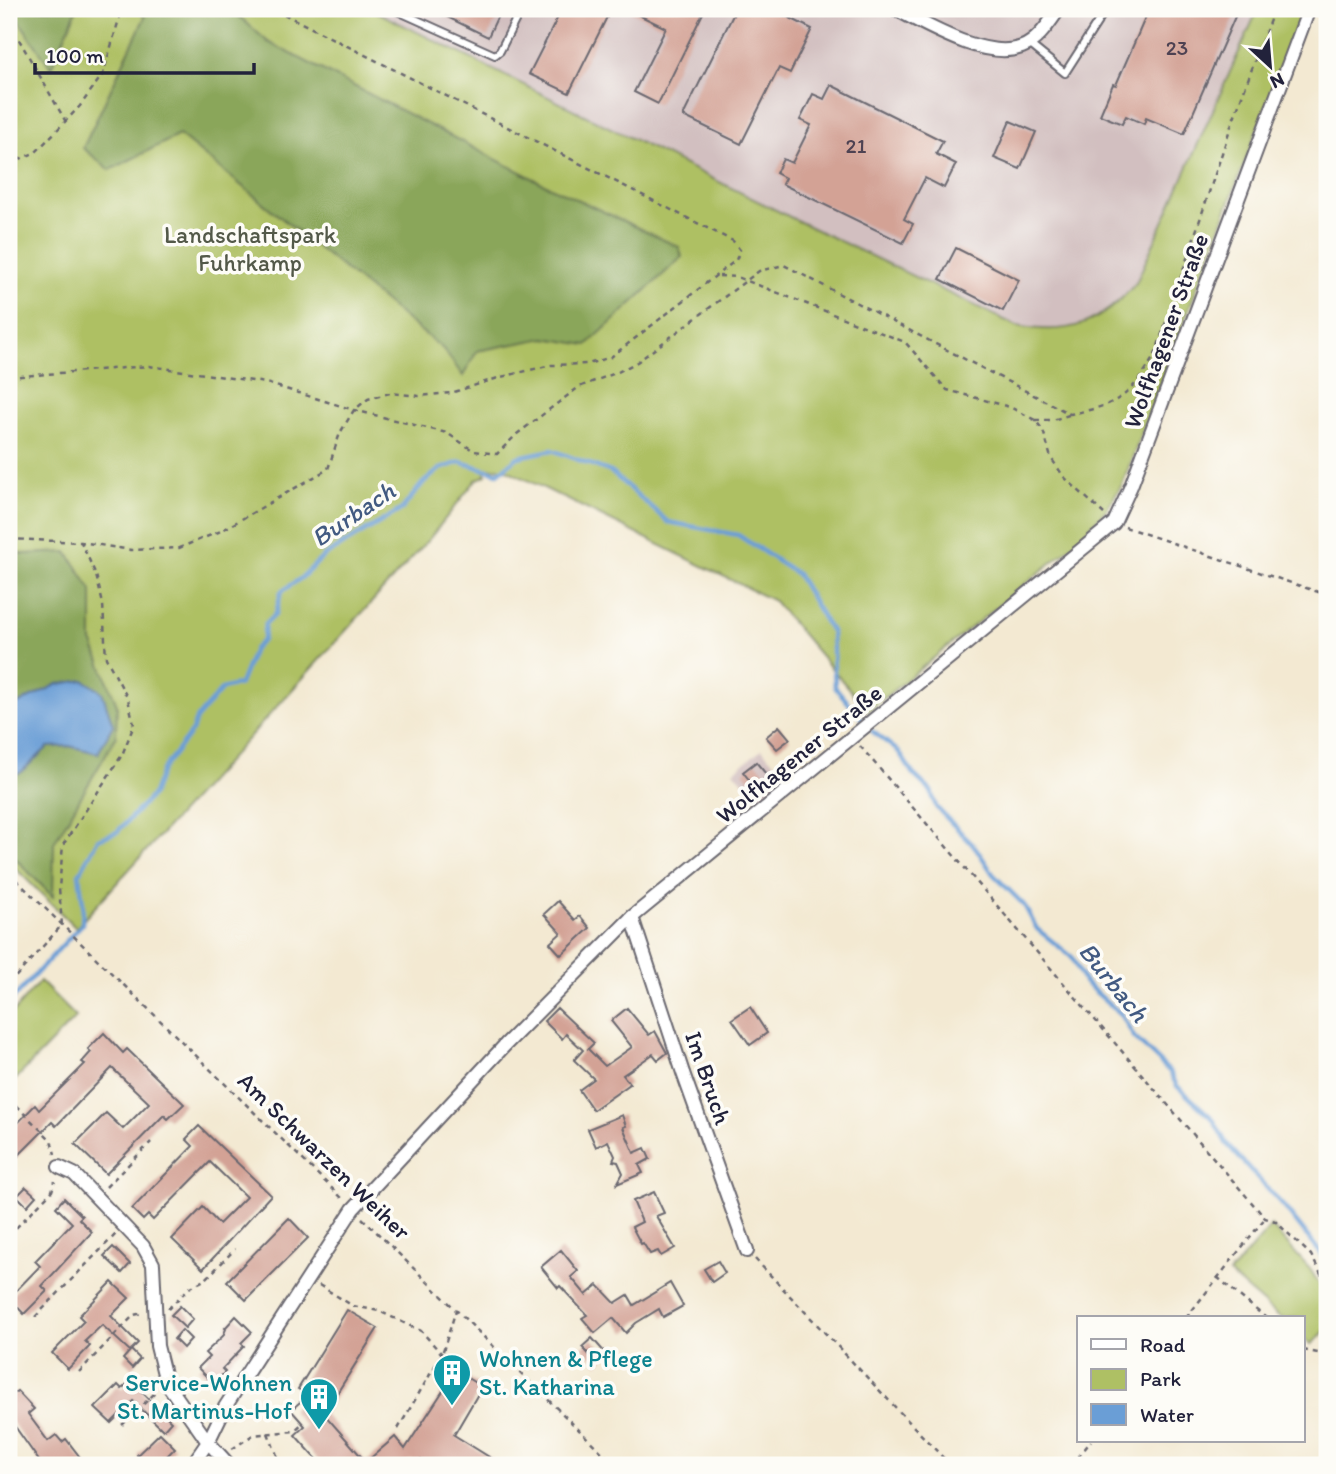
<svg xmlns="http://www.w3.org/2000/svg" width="1336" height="1474" font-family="Itim,sans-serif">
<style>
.industrial{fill:#d2bfc0}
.green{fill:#aec064;stroke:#687150;stroke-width:2}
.forest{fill:#8aa65a;stroke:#56644a;stroke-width:2}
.water{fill:#6a9ed6;stroke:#466088;stroke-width:2}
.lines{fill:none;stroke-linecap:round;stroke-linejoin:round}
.stream{stroke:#6a9ed6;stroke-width:4.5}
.building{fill:#d3a295}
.lane-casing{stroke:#6b6870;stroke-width:10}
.street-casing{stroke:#6b6870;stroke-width:16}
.path{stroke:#6b6870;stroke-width:2.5;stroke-dasharray:5 5;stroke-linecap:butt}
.lane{stroke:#fff;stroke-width:6}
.street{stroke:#fff;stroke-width:12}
.labels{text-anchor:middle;stroke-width:7;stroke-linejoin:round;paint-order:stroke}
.number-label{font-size:21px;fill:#4e4252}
.park-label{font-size:24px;fill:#535949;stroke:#fdfcf7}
.street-label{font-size:24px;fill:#22223b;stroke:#fdfcf7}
.culture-label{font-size:24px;fill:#0d838f;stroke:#fdfcf7;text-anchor:start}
.water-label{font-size:26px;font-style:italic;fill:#425a81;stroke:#fdfcf7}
</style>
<rect width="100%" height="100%" fill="#fdfcf7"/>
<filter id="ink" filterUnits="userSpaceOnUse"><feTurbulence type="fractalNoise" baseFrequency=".0143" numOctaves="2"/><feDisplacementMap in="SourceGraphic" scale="14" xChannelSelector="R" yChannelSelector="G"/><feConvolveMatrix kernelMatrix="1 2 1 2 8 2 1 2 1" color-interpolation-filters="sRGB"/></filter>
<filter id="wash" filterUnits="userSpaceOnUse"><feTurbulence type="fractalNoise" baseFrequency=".00686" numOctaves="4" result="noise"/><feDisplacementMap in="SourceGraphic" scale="28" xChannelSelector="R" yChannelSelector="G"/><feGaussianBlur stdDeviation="1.57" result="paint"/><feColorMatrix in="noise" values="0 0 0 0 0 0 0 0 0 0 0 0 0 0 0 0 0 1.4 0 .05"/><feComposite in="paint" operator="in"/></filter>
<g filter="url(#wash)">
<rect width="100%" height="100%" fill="#f3e9d2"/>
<g class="industrial">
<polygon points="371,9 1258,9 1136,283 1122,300 1103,314 1087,323 1059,330 1041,330 1017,326 794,219"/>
<polygon points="762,749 786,776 759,800 734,771"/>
</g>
<g class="green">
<path d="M 9,9 L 371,9 L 794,219 L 1017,326 C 1070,336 1101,324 1136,283 L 1258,9 L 1303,9 L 1122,485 L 1106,510 L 1071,547 L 868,711 L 774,601 L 503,468 L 484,469 L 486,475 L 476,480 L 429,539 L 76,928 L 9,862 Z"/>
<polygon points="40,981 76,1017 15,1080 9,1073 9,1017"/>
<polygon points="1271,1226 1310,1269 1327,1296 1327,1329 1311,1345 1303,1338 1303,1318 1280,1318 1229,1274"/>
</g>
<g class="forest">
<polygon points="11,9 77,9 51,68"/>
<polygon points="136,9 231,9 268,42 540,182 679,247 682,257 587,345 545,338 477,351 463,376 443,349 179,135 110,170 83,148 145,17"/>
<polygon points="9,550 23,554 67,552 92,590 92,641 117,705 116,737 54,843 53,897 9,852 9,774 20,773 48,747 69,746 98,753 58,684 9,708"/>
</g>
<polygon class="water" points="84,680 102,692 113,725 98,753 69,746 48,747 20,773 9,774 9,708 58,684"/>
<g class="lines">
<g class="stream">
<polyline points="872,731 899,752 913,774 931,791 936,807 976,848 993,874 1024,905 1037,929 1072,957 1084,982 1121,1014 1134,1037 1170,1072 1177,1086 1213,1119 1226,1143 1285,1208 1327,1261"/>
<polyline points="9,1003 82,924 83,903 79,874 98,839 117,832 153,794 162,770 192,731 196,719 222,689 240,684 254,649 263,640 265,624 276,613 281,592 301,578 324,556 402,509 423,483 440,469 460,462 498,473 518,457 552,450 611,472 668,522 738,535 797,574 832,633 835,687 863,720"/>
</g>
</g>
<g id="blocks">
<g class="building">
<polygon points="431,9 501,9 488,37"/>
<polygon points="562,9 611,9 569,93 529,74"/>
<polygon points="626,9 705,9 658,104 634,92 666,28"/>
<polygon points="736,9 772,9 812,29 790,73 779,68 741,144 683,116"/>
<polygon points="1149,9 1229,9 1237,12 1184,134 1146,118 1144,124 1126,116 1122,124 1100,115 1113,84 1116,85"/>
<polygon points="831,85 943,141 936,154 956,164 944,188 925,178 904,219 913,224 903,243 782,184 785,178 776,173 783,159 792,163 811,125 800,120 813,94 824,99"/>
<polygon points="1010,121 1036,132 1020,169 994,158"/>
<polygon points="956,248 1019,280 1003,311 940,279"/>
<polygon points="779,726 790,739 777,749 766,737"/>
<polygon points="756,762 771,780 758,791 743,772"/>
<polygon points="558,901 575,920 580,916 590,928 561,955 550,943 561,933 544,914"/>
<polygon points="750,1007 767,1033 750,1045 732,1019"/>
<polygon points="557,1008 594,1043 588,1049 605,1066 632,1047 611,1021 627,1008 649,1035 655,1031 667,1053 658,1060 653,1054 623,1075 630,1084 593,1110 579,1090 594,1079 574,1060 583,1050 566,1034 562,1039 544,1021"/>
<polygon points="104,1033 123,1053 127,1049 184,1104 168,1119 164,1115 106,1174 75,1144 106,1113 123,1129 149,1103 112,1068 56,1126 52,1122 9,1165 9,1132 35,1105 39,1110 85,1064 82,1062 91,1052 88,1049"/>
<polygon points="622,1115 626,1126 623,1127 634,1153 645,1148 650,1159 639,1165 643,1173 617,1184 623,1173 618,1162 613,1161 615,1156 608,1141 596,1147 588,1129"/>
<polygon points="199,1126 271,1195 203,1269 172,1239 203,1207 219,1224 246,1197 210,1162 153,1220 148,1215 143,1220 132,1209 193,1146 186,1139"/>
<polygon points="26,1187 36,1196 27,1206 17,1196"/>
<polygon points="654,1192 664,1213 656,1216 675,1248 661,1256 658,1251 650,1254 643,1243 641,1244 632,1227 642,1222 633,1201"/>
<polygon points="64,1198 82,1216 79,1219 92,1232 42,1286 47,1291 24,1314 9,1298 40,1266 35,1261 72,1223 56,1207"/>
<polygon points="289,1218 308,1238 246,1300 227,1281"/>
<polygon points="113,1247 130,1264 122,1273 104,1256"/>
<polygon points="561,1250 578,1271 571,1277 586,1295 598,1285 615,1303 628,1295 634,1305 670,1283 683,1306 663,1317 659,1309 636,1323 626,1333 613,1318 595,1333 582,1318 587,1315 560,1286 558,1288 541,1267"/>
<polygon points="718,1261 725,1273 712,1282 704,1269"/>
<polygon points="112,1282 129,1298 111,1316 138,1343 131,1350 140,1359 132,1368 123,1359 130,1351 102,1325 85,1341 90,1346 68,1369 52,1353 84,1321 79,1316"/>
<polygon points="180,1306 193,1319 185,1328 171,1315"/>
<polygon points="347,1310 378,1328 324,1414 366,1462 395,1437 405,1449 456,1371 482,1387 454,1435 502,1465 429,1465 421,1460 415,1465 411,1460 405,1465 322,1465 295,1435 305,1426 291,1410 308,1395 298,1389"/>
<polygon points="236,1316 252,1332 241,1343 244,1346 222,1369 225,1372 214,1384 198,1368 209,1357 205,1353 223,1336 226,1329 225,1328"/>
<polygon points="182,1330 191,1339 183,1348 174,1339"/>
<polygon points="592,1338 607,1355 598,1364 582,1347"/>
<polygon points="133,1378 144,1389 142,1392 171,1421 163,1430 133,1401 111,1423 95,1408 118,1385 122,1389"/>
<polygon points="17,1391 34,1409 28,1414 48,1441 56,1435 62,1442 66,1439 86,1465 42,1465 9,1418 9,1398"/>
<polygon points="160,1433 175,1448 158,1465 133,1465 140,1459 137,1455"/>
</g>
</g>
</g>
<g filter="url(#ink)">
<use href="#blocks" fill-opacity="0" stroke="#6b6870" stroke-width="2"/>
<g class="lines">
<defs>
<g id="lane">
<polyline points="393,9 495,55 500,51 521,9"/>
<polyline points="917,20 923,9"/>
<polyline points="1028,43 1065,73 1106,9"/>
</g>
<g id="street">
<path d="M 895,9 C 927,25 986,61 1022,47 C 1038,41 1049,23 1059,9"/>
<polyline points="632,917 683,1073 747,1251"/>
<polyline points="59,1167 74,1174 143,1246 153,1264 157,1346 166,1382 208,1442 229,1465"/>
<polyline points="192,1465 208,1442 225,1407 353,1209 506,1044 632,917 1114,523 1131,486 1309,9"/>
</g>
</defs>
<use href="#lane" class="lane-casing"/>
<use href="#street" class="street-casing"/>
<g class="path">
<polyline points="9,22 66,122"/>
<polyline points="9,164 36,152 80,106 103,74 122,9"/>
<polyline points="719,276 737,277 905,342 947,390 1010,407 1035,420 1043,430 1051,458 1064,477 1104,514"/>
<path d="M 9,377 L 149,366 L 266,383 L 354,410 L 447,433 L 474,451 L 497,454 L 517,434 L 579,387 L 618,372 L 637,362 L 759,271 L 784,265 L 1070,414 C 1118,405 1130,397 1155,355 L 1232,123 L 1274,9"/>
<polyline points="1035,420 1053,420 1069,415"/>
<polyline points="1125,527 1327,595"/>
<polyline points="9,539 81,542 131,550 179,548 221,531 328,469 340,433 354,410 368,399 390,393 419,396 451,393 501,377 551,365 588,364 611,357 736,260 740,250 733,241 274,9"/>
<polyline points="860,746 1265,1218 1275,1221 1311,1255 1327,1286"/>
<polyline points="9,873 345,1201"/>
<polyline points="9,984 62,925 59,888 63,845 122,755 134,725 128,699 106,658 103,604 96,575 81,542"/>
<polyline points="9,1099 51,1140 55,1154"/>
<polyline points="106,1187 151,1142"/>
<polyline points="362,1218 615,1465"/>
<polyline points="9,1235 52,1191 55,1181"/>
<polyline points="755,1259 950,1465"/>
<polyline points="1217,1277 1266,1318"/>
<polyline points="319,1285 353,1306 379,1311 421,1331 442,1354"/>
<polyline points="168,1309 189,1288 206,1279 235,1249"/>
<polyline points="35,1317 116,1234"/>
<polyline points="1186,1318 1265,1218"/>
<polyline points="1303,1350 1327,1355"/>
<polyline points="79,1372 134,1315 143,1313"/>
<polyline points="122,1425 157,1391"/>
<polyline points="398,1429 442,1354 456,1310"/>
<polyline points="268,1433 281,1465"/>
<polyline points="232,1449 253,1435 294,1431 304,1422"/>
<polyline points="1072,1465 1091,1441"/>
</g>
<use href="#lane" class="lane"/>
<use href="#street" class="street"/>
</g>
</g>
<defs>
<symbol id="building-pin" viewBox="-11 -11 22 30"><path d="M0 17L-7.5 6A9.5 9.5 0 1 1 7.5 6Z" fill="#0f9aa8" stroke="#fdfcf7"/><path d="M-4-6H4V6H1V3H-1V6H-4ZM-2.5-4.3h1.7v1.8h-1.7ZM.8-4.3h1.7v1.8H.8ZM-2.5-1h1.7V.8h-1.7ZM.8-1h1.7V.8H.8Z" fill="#fff"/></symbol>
</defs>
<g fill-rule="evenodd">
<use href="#building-pin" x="430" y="1351" width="44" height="60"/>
<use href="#building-pin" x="297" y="1375" width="44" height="60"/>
</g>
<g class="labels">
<g class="number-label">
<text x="1177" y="55">23</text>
<text x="856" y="153">21</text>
</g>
<g class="park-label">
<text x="250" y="243">Landschaftspark<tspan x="250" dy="28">Fuhrkamp</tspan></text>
</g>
<g class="street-label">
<text transform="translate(1166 331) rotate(-70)" y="8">Wolfhagener Straße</text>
<text transform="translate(799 754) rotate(-39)" y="8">Wolfhagener Straße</text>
<text transform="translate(708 1078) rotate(71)" y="8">Im Bruch</text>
<text transform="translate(324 1156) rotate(44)" y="8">Am Schwarzen Weiher</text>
</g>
<g class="culture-label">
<text x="479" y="1367">Wohnen &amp; Pflege<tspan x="479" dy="28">St. Katharina</tspan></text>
<text x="292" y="1391" text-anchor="end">Service-Wohnen<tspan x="292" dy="28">St. Martinus-Hof</tspan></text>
</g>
<g class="water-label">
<text transform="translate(353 514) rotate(-34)" y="9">Burbach</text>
<text transform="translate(1114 982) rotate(51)" y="9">Burbach</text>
</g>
</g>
<rect width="1336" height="1474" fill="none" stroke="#fdfcf7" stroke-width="35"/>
<rect x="1077" y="1316" width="228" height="126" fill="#fdfcf7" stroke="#a5a5ac" stroke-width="2"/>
<rect x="1091" y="1339" width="35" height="10" fill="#ffffff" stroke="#a5a5ac" stroke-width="2"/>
<text x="1140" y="1352" font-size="21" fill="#22223b">Road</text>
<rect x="1091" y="1369" width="35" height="21" fill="#aec064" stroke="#a5a5ac" stroke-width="2"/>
<text x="1140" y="1386" font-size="21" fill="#22223b">Park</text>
<rect x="1091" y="1404" width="35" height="21" fill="#6a9ed6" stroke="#a5a5ac" stroke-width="2"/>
<text x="1140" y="1422" font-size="21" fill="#22223b">Water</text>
<g transform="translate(1270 66) rotate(154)" stroke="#fdfcf7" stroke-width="5" paint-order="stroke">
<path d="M0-5L12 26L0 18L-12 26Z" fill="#22223b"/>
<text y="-10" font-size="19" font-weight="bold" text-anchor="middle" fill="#22223b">N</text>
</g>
<path d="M35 63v10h219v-10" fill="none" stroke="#22223b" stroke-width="3.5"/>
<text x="46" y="63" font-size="21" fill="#22223b" stroke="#fdfcf7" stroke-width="5" paint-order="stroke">100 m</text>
</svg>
